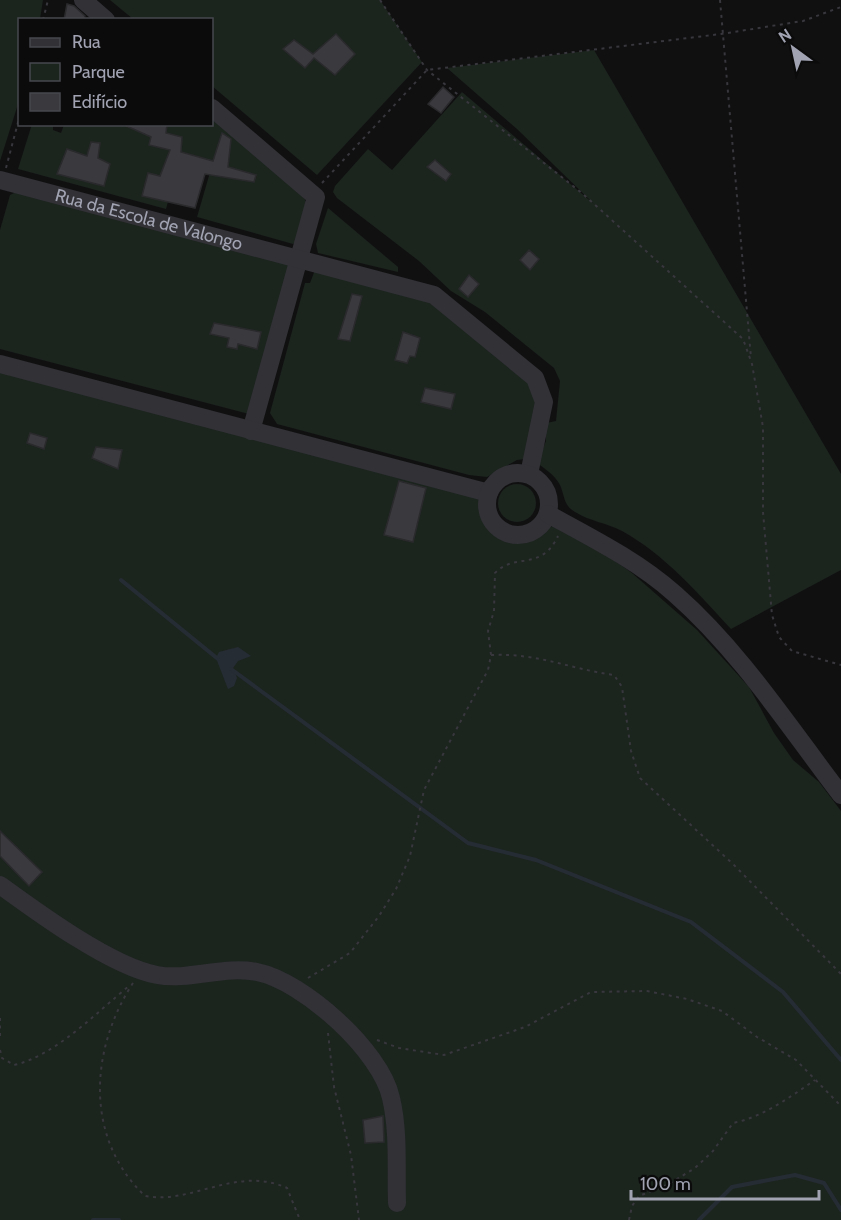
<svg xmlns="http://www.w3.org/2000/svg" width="841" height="1220" font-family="Cabin,sans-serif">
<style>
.green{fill:#1c241e}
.water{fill:#262c34}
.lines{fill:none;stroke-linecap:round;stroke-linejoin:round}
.stream{stroke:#262c34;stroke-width:4}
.building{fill:#3a3a3e;stroke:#2a2a2d;stroke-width:1.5}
.path{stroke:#37373d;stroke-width:2;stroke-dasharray:3 4.5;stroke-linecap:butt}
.minor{stroke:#313136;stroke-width:18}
.labels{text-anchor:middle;stroke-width:4.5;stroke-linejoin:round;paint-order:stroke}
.street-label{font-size:18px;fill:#a1a3b2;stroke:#0b0b0c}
</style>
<rect width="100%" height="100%" fill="#101011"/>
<g class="green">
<polygon points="0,0 43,0 40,19 20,20 19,101 0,161"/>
<polygon points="110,0 380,0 422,62 317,175 212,86 212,20 133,19"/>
<path d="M 594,50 L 841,474 L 841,570 L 731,629 C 699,594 664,554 622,531 C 607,523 589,521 575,512 C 563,505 565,496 560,485 C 555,475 545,469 537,463 L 546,441 L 546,423 L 556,421 L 560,381 L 554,368 L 485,312 L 451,291 L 419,261 L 337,198 L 333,192 L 335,186 L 368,149 L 392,170 L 462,92 L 594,204 L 517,129 L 447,68 Z"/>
<polygon points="212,115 304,196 306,203 297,241 293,244 197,217 213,162 181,152 182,137 166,133 167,125 212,124"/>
<polygon points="32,124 53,125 53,130 61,133 64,125 155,125 150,145 170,150 177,169 166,209 18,169"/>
<polygon points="16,192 287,262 290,267 249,414 0,349 0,230 10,195"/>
<polygon points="328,208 398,267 398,272 318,253 316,244"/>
<polygon points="315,270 429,299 535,378 544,402 532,458 517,460 487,477 469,475 277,424 270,413 305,283 310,283"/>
<path d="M 0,364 L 479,498 C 482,545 519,551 552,526 L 604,553 L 632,573 L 697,630 L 749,687 L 774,733 L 793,760 L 819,782 L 841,811 L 841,1220 L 0,1220 Z"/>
<circle cx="517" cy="503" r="19"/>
</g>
<polygon class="water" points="238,647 251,656 238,661 233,668 237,678 234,686 228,689 216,658 219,652"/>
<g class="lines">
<g class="stream">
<polyline points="121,580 218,659"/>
<polyline points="231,669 468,843 536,860 691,922 783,992 841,1060"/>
<polyline points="93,1220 119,1220"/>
<polyline points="699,1220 732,1187 795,1175 824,1183 841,1210"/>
</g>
</g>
<g class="building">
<polygon points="67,4 74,6 85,16 84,20 64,20"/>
<polygon points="336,34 355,54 335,75 314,58 305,68 283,49 294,40 313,54"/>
<polygon points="443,87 454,97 441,113 428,104"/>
<polygon points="122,124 167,124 166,133 182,137 181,152 213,161 222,133 231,139 228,167 256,175 254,182 205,174 195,208 142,196 148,173 160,176 170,150 149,145 151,137"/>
<polygon points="91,142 100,143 98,158 110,164 104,186 57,174 67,149 87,156"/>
<polygon points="435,160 451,174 446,181 427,167"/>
<polygon points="529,250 539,259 530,270 520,260"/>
<polygon points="469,275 479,284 468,297 459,289"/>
<polygon points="352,294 362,296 350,341 338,339"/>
<polygon points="214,323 261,332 257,349 238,344 237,349 227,347 229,338 210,334"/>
<polygon points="403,332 420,338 415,357 410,356 407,363 395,360"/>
<polygon points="425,388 455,394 451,409 421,402"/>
<polygon points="30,433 47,438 44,449 27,443"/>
<polygon points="96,447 122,450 118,469 92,458"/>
<polygon points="399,481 426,488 413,542 384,535"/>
<polygon points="0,831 42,872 29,886 0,856"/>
<polygon points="383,1116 384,1142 365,1143 363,1120"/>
</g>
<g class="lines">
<g class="path">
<polyline points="380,0 427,70 583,194 743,339 752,364 763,427 763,512 772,615 779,637 792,651 841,665"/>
<polyline points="720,0 751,358"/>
<polyline points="43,20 48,0"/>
<polyline points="6,168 20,115"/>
<polyline points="322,183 427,70 721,34 803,21 841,7"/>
<path d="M 491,655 C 539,653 570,669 614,675 L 622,687 L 631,751 L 640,778 L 733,864 L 841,974"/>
<path d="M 308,978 L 350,953 L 379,916 L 396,889 L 410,856 L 424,790 L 488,670 L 491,655 L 488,631 L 494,611 L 495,573 C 515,552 541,572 558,536"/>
<path d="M 133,983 C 90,1049 84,1138 145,1196 C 192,1205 236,1165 287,1188 L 300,1220"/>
<polyline points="0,1018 0,1037"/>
<polyline points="328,1033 334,1087 351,1155 359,1220"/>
<polyline points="377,1040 399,1048 444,1055 525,1027 591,992 647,991 687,999 722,1011 757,1037 796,1060 841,1106"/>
<path d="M 0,1050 L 2,1058 L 14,1065 C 55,1056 97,1012 129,986"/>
<path d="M 629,1220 L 632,1206 L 639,1196 L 669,1184 L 695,1168 L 713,1151 L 733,1123 C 763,1117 790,1097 815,1080"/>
</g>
<g class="minor">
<polyline points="83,0 106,20"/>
<polyline points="212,108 316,197 251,431"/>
<path id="s1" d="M 0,180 L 434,295 L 535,378 L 544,402 L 529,474"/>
<polyline points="0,364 489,493"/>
<circle cx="518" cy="504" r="31"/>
<path d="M 548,514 C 592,538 638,561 675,594 C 740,651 789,727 841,795"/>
<path d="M 0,885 C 37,912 112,967 157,975 C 189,981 225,965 257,972 C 303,981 381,1051 391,1098 C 399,1132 396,1168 397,1203"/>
</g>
</g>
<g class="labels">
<g class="street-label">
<text dy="6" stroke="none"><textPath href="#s1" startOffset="154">Rua da Escola de Valongo</textPath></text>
</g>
</g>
<rect x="18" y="18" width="195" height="108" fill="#0b0b0c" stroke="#47484e" stroke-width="1.5"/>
<rect x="30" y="38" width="30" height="9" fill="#313136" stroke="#47484e" stroke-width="1.5"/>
<text x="72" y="48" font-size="18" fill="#a1a3b2">Rua</text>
<rect x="30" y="63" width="30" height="18" fill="#1c241e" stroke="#47484e" stroke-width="1.5"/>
<text x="72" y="78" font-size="18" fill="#a1a3b2">Parque</text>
<rect x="30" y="93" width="30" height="18" fill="#3a3a3e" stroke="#47484e" stroke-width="1.5"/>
<text x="72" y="108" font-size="18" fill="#a1a3b2">Edifício</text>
<g transform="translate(793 48) rotate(327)" stroke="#0b0b0c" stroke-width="4.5" paint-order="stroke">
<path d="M0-4.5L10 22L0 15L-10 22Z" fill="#a1a3b2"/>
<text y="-9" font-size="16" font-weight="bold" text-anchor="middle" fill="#a1a3b2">N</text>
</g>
<path d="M631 1190v9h188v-9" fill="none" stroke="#a1a3b2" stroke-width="3"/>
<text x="640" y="1190" font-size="18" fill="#a1a3b2" stroke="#0b0b0c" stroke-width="4.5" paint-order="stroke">100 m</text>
</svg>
